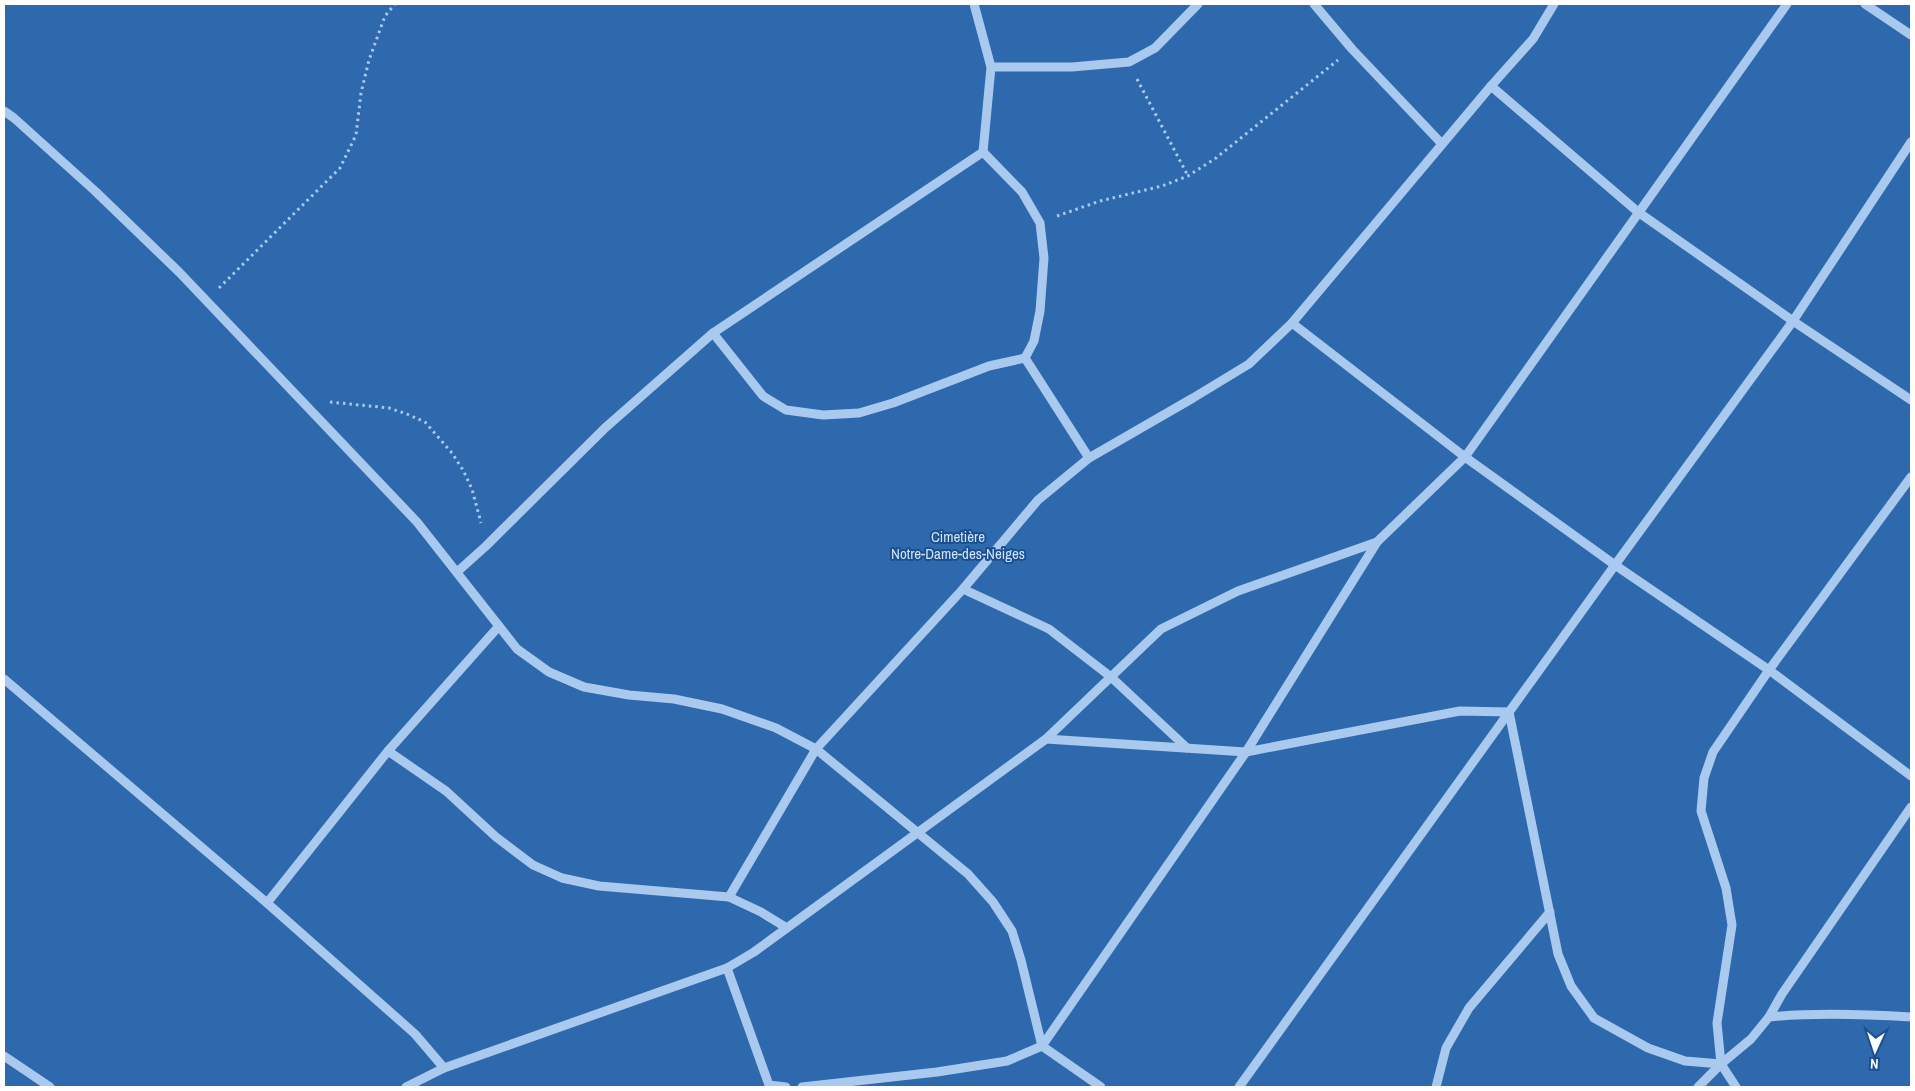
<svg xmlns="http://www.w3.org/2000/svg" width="1915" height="1091" font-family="'Archivo Narrow',sans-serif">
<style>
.green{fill:#2e69ad}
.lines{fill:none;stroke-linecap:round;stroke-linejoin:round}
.path{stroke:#a9c9ee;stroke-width:3;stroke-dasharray:2.5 4;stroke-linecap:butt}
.minor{stroke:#a9c9ee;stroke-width:9}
.labels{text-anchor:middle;stroke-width:4;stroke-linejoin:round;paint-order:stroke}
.park-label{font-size:15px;fill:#cfe3fa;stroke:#1b4f8f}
</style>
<rect width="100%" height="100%" fill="#1b4f8f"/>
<rect class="green" x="4" y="4" width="1907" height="1083"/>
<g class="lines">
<g class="path">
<polyline points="1137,79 1188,176"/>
<polyline points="1057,216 1100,201 1162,186 1188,176 1216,158 1338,60"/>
<polyline points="219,288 340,168 356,135 361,93 369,60 385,16 395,4"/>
<polyline points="330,402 389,408 407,414 425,422 452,453 463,470 472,489 481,523"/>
</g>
<g class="minor">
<polyline points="1314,4 1352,49 1442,144"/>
<polyline points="1865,4 1911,35"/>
<polyline points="991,67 1072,67 1129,62 1155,48 1198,4"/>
<polyline points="1491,86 1533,39 1554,4"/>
<polyline points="4,111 14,118 95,191 179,272 417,522 517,649 549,672 584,687 629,695 674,699 722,709 776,728 816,749 968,874 993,902 1012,931 1021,960 1042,1046 1101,1087"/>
<polyline points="713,333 763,396 786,410 823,415 859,413 893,403 989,366 1025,358 1034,341 1040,311 1044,258 1040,223 1022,192 983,152 991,67 974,4"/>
<polyline points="1025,358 1089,458"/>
<polyline points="1911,400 1793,321 1638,212 1491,86 1292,323 1465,457 1615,565 1769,670 1911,776"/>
<polyline points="457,572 486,546 605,428 713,333 983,152"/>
<polyline points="963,589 1049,629 1111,677 1187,748"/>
<polyline points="4,679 267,903 415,1034 444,1068"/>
<polyline points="1046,739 1246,752 1460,711 1509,712 1558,954 1571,986 1594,1018 1648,1048 1685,1061 1721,1064 1717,1023 1732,925 1726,888 1701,811 1704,778 1713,752 1769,670 1911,477"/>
<polyline points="388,751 446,791 496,837 533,865 562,878 599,886 729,897 761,912 787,928"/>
<polyline points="729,897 816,749 963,589 1038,500 1089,458 1193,398 1249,364 1292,323"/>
<polyline points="267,903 388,751 499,626"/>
<polyline points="727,968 769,1085 786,1087"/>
<path d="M 1769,1017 C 1816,1012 1864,1014 1911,1017"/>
<polyline points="4,1056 50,1087"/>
<polyline points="1721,1064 1736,1087"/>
<polyline points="406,1087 444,1068 727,968 754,952 1046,739 1161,629 1238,591 1377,542 1465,457 1787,4"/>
<polyline points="802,1087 937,1072 1007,1061 1042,1046 1246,752 1377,542"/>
<polyline points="1239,1087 1615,565 1793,321 1911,142"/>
<polyline points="1436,1087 1446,1048 1469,1008 1550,912"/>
<polyline points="1698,1087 1721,1064 1751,1039 1769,1017 1782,994 1911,807"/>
</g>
</g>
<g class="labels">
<g class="park-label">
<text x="958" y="542">Cimetière<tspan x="958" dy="17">Notre-Dame-des-Neiges</tspan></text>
</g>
</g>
<rect width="1915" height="1091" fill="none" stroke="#ffffff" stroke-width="10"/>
<g transform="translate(1875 1051) rotate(183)" stroke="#1b4f8f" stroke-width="4" paint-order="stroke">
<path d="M0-4L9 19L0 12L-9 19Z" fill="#ffffff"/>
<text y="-8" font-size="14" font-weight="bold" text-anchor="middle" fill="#ffffff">N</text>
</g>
</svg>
